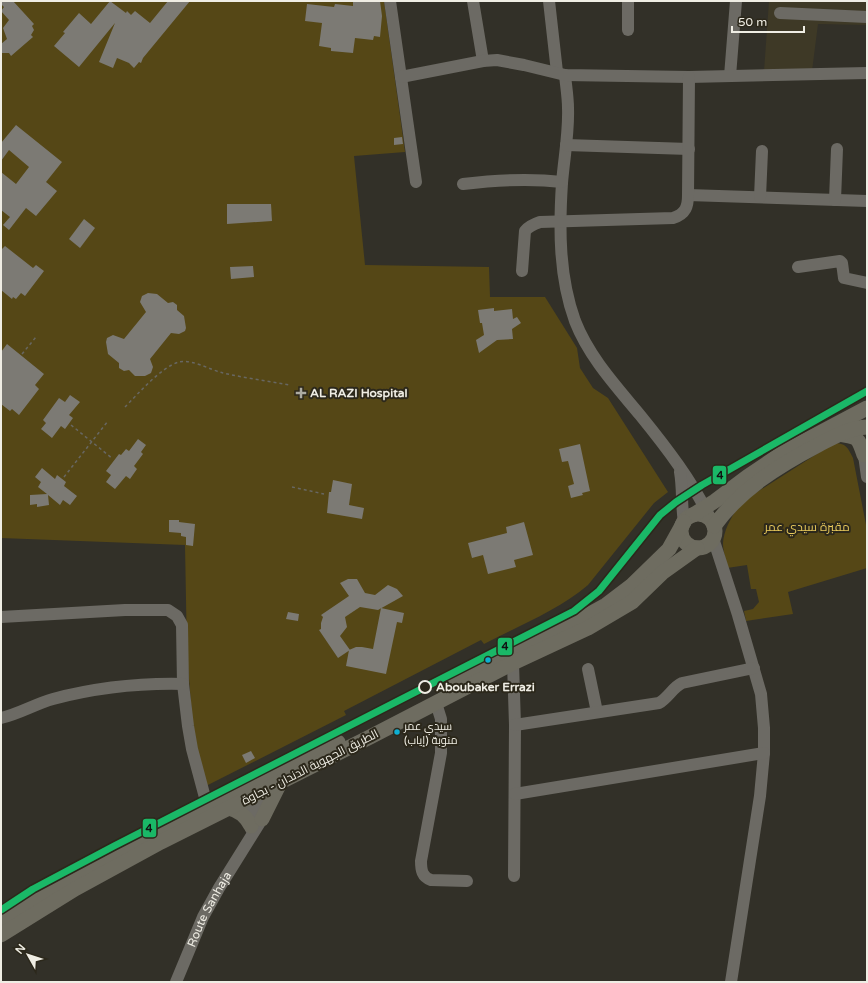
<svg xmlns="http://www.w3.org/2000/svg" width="868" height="983" font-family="'Varela Round',Cairo,sans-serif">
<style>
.built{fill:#3e3926}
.green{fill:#554716}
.building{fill:#7c7a74}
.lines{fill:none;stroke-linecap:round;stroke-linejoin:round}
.path{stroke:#686762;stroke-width:1.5;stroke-dasharray:3 3;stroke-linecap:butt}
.minor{stroke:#6c6a64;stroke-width:12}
.major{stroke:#6e6c60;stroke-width:15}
.rail-1-casing{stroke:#2c281b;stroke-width:10}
.rail-1{stroke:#1ab867;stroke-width:7}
.poi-dot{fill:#adaba2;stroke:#2c281b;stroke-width:1.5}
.bus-dot{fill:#0dafd3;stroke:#2c281b;stroke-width:1.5}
.stop-dot{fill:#2c281b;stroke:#efede4;stroke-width:2}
.labels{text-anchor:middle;stroke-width:4;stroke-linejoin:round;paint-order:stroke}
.bus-label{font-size:11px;fill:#efede4;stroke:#2c281b;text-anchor:start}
.poi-label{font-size:12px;font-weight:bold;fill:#efede4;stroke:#2c281b;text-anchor:start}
.park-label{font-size:12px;fill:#e9ca5c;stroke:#2c281b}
.stop-label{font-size:12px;font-weight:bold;fill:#efede4;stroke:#2c281b;text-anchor:start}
.street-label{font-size:12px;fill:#efede4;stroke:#2c281b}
.line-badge{stroke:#2c281b;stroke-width:1.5}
.pale-badge-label{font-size:11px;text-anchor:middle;font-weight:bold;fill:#111}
</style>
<rect width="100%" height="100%" fill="#323028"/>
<polygon class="built" points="769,1 867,1 867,25 818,24 812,71 764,71"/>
<g class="green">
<path d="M 1,1 L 384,1 L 405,152 L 354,156 L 365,265 L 489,267 L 490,297 L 545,297 L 577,348 L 580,368 L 593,388 L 608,398 L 668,492 L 654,503 L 588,585 C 559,610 518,626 484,644 L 481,640 L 344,711 L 346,715 L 204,787 L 193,728 L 187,654 L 185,545 L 1,538 Z"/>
<path d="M 834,443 C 846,443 848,448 853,458 L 867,530 L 867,568 L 788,592 L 793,614 L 746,621 L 744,611 L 753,609 L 759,602 L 756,589 L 751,589 L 747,565 L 727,568 C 726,560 723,551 723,543 C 724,528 734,512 743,501 Z"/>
</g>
<g class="building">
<polygon points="1,1 13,1 34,24 32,26 34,30 31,35 33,37 11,56 9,53 1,53 1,44 7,39 3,28 9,20 1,11 4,7 1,4"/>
<polygon points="110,1 126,13 127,11 131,15 135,11 150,23 168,1 190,1 143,58 141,63 139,62 134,68 129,63 117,58 113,68 99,62 115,23 79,67 54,46 65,33 63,32 79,13 91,24"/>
<polygon points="353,1 380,1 382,16 380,37 374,36 373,40 355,38 353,53 331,51 331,48 319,46 322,23 305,21 307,4 334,7 335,4 353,6"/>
<polygon points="16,125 62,162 46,182 57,191 36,216 26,208 9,230 3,225 10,217 1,210 1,172 16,184 29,167 9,150 1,161 1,143"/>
<polygon points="402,137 403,144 394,145 394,138"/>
<polygon points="227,204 271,204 272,221 227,224"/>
<polygon points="84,219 95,228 80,248 69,239"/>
<polygon points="5,246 33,268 36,265 44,271 25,296 21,293 16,299 13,297 12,299 1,290 1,250"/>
<polygon points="253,266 254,277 231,279 230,267"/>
<polygon points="148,293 157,294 168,303 173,302 177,305 177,310 184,316 186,328 185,331 179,334 171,333 150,359 153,367 151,373 145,376 135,376 129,370 124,371 119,368 119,363 108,354 106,342 107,338 113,335 124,339 146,312 140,302 142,296"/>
<polygon points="494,308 494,311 512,309 513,319 517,317 521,323 512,329 513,339 497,340 479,353 476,340 484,335 482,323 480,323 478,310"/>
<polygon points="7,344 44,374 35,385 39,389 19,415 12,409 10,411 1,404 1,352"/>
<polygon points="70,395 80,402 69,415 73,418 65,429 61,426 52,438 41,429 46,423 43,420 59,398 65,402"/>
<polygon points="138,439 146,445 141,452 143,454 134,466 137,469 130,479 126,476 115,489 106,482 111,475 106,471 119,454 121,455 126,449 129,451"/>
<polygon points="580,444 590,491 582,493 583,495 571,498 568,486 574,484 568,461 562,462 559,449"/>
<polygon points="42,468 55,479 57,475 66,482 64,486 77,496 70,505 63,500 60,505 48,495 49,505 37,507 37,504 30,505 30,495 47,494 38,487 41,482 35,477"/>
<polygon points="333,480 352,484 349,505 364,508 362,519 327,513 329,492 331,492"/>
<polygon points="169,520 179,520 179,522 195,524 193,546 186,545 186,537 181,536 181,533 169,532"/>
<polygon points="524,522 533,555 514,560 516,567 488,574 483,555 472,558 468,543 507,533 506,527"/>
<polygon points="348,579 357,579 365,593 375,595 388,585 397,589 403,596 378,610 360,607 345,617 347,627 340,636 350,650 338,658 319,630 321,629 321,623 323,617 321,615 349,596 340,583"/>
<polygon points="381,608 404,613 402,623 397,622 386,674 346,666 349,650 356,647 362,647 373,649"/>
<polygon points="288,612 299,614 298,621 286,619"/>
<polygon points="251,751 255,758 246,763 242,755"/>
</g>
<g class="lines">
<g class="path">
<polyline points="22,354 36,337"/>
<path d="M 125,407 C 138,394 161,367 179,362 C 193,359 210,370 223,373 C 245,378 268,381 290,385"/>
<polyline points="71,425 113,459"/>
<polyline points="64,477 108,421"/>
<polyline points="292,487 324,494"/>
</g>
<g class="minor">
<polyline points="390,1 416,182"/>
<polyline points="473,1 483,61"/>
<polyline points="549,1 557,72"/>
<polyline points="628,1 628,30"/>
<polyline points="780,13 867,17"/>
<path d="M 565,75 C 566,86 568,97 568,108 C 569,133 564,158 562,183 C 559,229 559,277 575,321 C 589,357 616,386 640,415 C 666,447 693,482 711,520"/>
<polyline points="730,76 736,1"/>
<polyline points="401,77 483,61 497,60 524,65 565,75 689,77 867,73"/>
<polyline points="566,145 689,149"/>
<path d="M 463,184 C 496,180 529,178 562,182"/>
<polyline points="688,195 867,201"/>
<polyline points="760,197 762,151"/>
<polyline points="835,200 837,149"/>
<polyline points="798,267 840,261 842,263 844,278 867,283"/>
<path d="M 522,271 L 525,231 C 529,226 534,224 540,222 L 673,218 C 686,214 688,206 688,195 L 689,77"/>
<polyline points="867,447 864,455 867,477"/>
<path d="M 680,472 C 683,489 681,505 684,522"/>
<polyline points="713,538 738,615 761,694 764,728 764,753 760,796 731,982"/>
<polyline points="1,617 125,610 168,610 177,616 182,625 183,684 188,726 192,749 207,805"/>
<polyline points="511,656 513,663 515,725 514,876"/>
<polyline points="588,669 597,712"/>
<path d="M 436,703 L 441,719 L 441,753 L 421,861 C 421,870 422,877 431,880 L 467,881"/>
<path d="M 1,718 C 19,714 35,704 53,699 C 95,688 140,683 183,684"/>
<path d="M 515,725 L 659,703 C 668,698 673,687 682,683 L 754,668"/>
<polyline points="246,790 251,805 251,829"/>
<polyline points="515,794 764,753"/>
<path id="s1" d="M 176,982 L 203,917 L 219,888 L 262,819 L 262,804 L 256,786"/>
</g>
<g class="major">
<path d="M 839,434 C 858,437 858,437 864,455"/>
<circle cx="698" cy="531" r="17"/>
<polyline points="693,515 715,501 747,477 784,452 867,408"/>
<path d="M 714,526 C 741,489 778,466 818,445 C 834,437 849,428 867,427"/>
<polyline points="455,682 548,632 577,621 606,605 631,586 669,549 684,522"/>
<path d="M 229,808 C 240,811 246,816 251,826"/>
<polyline points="262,819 280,783"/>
<polyline points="1,920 53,887 137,840 338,742"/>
<polyline points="1,935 75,889 161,842 370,737 513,663 588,628 632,602 662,573 697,548"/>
</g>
<defs>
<polyline id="rail-1" points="1,910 33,889 114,846 574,611 599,591 660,515 676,502 702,485 867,391"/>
</defs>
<use href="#rail-1" class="rail-1-casing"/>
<use href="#rail-1" class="rail-1"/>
</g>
<path class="poi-dot" d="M299 387h4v4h4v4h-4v4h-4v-4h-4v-4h4z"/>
<g class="bus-dot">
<circle cx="488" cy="660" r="3.5"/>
<circle cx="397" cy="732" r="3.5"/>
</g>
<circle class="stop-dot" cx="425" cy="687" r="6"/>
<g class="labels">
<g class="bus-label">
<text x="404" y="730">سيدي عمر<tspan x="404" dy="14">منوبة (إياب)</tspan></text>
</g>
<g class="poi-label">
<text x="310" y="397">AL RAZI Hospital</text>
</g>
<g class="park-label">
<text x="807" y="531">مقبرة سيدي عمر</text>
</g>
<g class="stop-label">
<text x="436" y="691">Aboubaker Errazi</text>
</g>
<g class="street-label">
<text transform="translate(310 767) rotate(-27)" y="4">الطريق الجهوية الدندان - بجاوة</text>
<text dy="4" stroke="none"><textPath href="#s1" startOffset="80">Route Sanhaja</textPath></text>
</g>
</g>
<g class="line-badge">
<rect x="712" y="465" width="15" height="20" rx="4" fill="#1ab867"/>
<rect x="497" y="637" width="16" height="19" rx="4" fill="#1ab867"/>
<rect x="142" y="818" width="15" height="20" rx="4" fill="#1ab867"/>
</g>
<g class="pale-badge-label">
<text x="720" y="479">4</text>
<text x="505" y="650">4</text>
<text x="149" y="832">4</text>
</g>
<rect width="868" height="983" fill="none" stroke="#efede4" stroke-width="4"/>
<g transform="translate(28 955) rotate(309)" stroke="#2c281b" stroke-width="3" paint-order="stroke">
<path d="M0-3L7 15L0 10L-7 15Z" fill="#efede4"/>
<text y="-6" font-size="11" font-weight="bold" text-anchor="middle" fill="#efede4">N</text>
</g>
<path d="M732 26v6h72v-6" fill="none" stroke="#efede4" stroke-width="2"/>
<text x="738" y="26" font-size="12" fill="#efede4" stroke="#2c281b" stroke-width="3" paint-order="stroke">50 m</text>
</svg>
